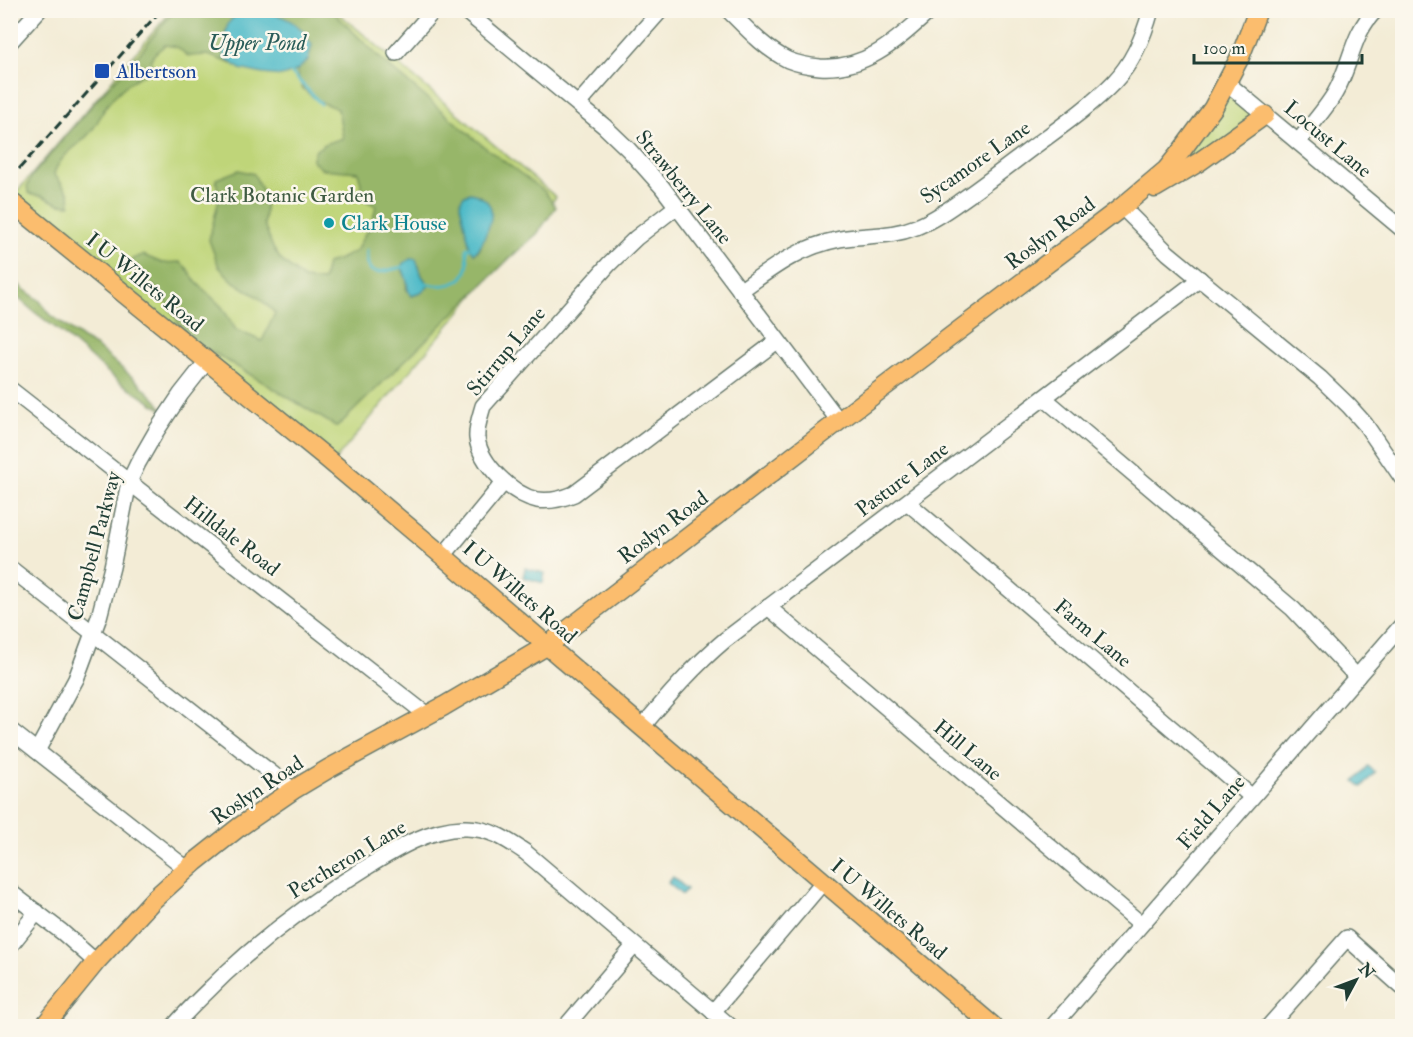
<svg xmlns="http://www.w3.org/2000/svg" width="1413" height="1037" font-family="'IM FELL Double Pica',serif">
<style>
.green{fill:#bfd579;stroke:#6f8956;stroke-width:1.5}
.forest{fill:#97b669;stroke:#5b7a4e;stroke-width:1.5;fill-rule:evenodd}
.water{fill:#4cb9c7;stroke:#367b7e;stroke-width:1.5}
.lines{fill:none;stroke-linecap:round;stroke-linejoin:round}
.stream{stroke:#4cb9c7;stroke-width:3}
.minor-casing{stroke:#697a6d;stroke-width:18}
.major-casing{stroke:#697a6d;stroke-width:21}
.minor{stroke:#fff;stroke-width:15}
.major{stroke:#fbbd6e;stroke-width:18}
.rail{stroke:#1f3d34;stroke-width:3;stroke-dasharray:9 4.5;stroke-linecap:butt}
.transit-dot{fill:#1a4fb4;stroke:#fbf7ec;stroke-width:2}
.culture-dot{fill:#0f9aa8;stroke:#fbf7ec;stroke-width:2}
.labels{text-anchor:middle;stroke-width:5;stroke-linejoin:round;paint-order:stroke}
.transit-label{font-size:21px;fill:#164399;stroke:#fbf7ec;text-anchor:start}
.street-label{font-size:21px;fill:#1f3d34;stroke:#fbf7ec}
.park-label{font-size:21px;fill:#3f5b42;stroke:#fbf7ec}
.culture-label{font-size:21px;fill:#0d838f;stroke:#fbf7ec;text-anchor:start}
.water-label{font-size:22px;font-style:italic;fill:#2a5c59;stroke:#fbf7ec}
</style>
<rect width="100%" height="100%" fill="#fbf7ec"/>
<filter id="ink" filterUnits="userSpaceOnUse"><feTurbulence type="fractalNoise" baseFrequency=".0167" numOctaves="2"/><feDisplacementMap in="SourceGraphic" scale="12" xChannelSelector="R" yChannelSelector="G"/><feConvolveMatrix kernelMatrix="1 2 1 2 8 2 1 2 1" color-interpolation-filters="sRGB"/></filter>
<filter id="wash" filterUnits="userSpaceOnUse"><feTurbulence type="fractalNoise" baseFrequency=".008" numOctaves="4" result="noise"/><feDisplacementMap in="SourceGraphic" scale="24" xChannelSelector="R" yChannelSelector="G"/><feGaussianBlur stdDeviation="1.35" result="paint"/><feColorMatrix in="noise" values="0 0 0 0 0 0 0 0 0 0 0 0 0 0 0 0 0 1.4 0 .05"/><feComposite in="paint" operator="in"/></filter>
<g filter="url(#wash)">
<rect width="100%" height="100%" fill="#f3ecd6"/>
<g class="green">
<polygon points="172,10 336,11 556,197 332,464 10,197 21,187"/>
<polygon points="1227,83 1265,115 1199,162 1166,169"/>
</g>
<g class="forest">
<path d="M 176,11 L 247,11 L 238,14 L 225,33 L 227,42 L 224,57 L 232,64 L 208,55 L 188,56 L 177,47 L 165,45 C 154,55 145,57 156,72 C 138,72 118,91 107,105 C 102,113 98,122 93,129 C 81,146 60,153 54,174 L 69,193 L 70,205 L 59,204 L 42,196 L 33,195 L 29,193 L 27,187 L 32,176 L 100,96 L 132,63 L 167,19 Z"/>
<path d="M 254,11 L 332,11 L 384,62 L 482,145 L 544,191 L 556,207 L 537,234 L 511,257 L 337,427 L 216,354 L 192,343 L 179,324 L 162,294 L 132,268 L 132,259 L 143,255 L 162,263 L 180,262 L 187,268 L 196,282 L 222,307 L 236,330 L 262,341 L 275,313 L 258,297 L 234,282 L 219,267 L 209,240 L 219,199 L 216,179 L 239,170 L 254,174 L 266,199 L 264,224 L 273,248 L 281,260 L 304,279 L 323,281 L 327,263 L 340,259 L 356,251 L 365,234 L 371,227 L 376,206 L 365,200 L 358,172 L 322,169 L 312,160 L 316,150 L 325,144 L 343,138 L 338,109 L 318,101 L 302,88 L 296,71 L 307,60 L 287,19 ZM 478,195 L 485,200 L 490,207 L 480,249 L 475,253 ZM 419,266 L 422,276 L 428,284 L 421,293 L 411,296 L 406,288 L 407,280 L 402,269 Z"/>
<polygon points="10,271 14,279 22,288 39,300 51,315 86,341 97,347 138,382 157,401 164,411 118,381 57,329 33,311 11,292"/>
</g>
<g class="water">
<path d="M 247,10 C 264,10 289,16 301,29 C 305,33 308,40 312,45 L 308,60 L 296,71 L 282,76 L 263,74 L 240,69 L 224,57 L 223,50 L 227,42 C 223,25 231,16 247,10 Z"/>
<path d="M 471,193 C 497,200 494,217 485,236 C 482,243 481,248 474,253 L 470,248 L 460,205 C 461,197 464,194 471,193 Z"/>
<path d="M 410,259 L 416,259 L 422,276 L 428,284 L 428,287 L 421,293 L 411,296 C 405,287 409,286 406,278 C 404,272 402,270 403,264 Z"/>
<polygon points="525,568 545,573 543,583 523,577"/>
<polygon points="1368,766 1375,772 1362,787 1355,781"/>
<polygon points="673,877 687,889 682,895 668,883"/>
</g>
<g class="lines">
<g class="stream">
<polyline points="289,70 321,104"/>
<path d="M 367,250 C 365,282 381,271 403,267 L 405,269"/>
<path d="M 425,283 C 440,288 463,286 467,268 C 469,261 466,255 467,248 L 470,248"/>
</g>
</g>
</g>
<g filter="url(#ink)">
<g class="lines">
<defs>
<g id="minor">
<polyline points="464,10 604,126 629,150 662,187 839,421"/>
<path d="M 728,10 C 746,28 765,49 788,60 C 798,64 809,66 820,67 C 867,70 897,40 931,10"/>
<polyline points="10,42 39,10"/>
<polyline points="396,53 434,10"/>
<polyline points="1227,83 1402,229"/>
<polyline points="578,104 661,10"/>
<path d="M 1298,142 C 1310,126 1325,110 1335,93 C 1351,66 1352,32 1376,10"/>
<path d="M 676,207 L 636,238 L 609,264 L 483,406 C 480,417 476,427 477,438 C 480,464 513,495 537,500 C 550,502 562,499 574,494 L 777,341"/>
<polyline points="1122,207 1168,253 1320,378 1349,406 1365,424 1402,478"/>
<path d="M 740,291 C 773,267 799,247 840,239 C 866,234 889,238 916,227 C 932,221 945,212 959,202 C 984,185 1008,166 1032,148 C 1059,128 1091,106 1114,82 C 1133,62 1144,36 1151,10"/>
<polyline points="10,389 427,715"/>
<polyline points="1044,398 1293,609 1357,677"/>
<polyline points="907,502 1252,797"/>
<polyline points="443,556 504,482"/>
<polyline points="10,568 293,790"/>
<polyline points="768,607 1141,924"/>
<path d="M 642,727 C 668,696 694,666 725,640 L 1200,279"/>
<polyline points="10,730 187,869"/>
<polyline points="37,751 76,679 99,617 112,567 129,482 138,463 157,430 181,394 207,361"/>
<polyline points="10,892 62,932 96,962"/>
<polyline points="10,946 37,912"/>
<polyline points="713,1012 823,882"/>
<path d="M 174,1026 C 189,1008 208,991 225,974 C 269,933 316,898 367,867 C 396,849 428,829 463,828 C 488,827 506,839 525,852 L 730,1026"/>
<polyline points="566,1026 634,946"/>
<polyline points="1053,1026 1402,625"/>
<polyline points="1269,1026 1347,938 1402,987"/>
</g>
<g id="major">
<polyline points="1155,188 1199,162 1265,115"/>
<polyline points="10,201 323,455 443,556 642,727 993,1026"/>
<polyline points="44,1026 96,962 154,899 195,862 238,828 293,790 328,769 444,706 548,645 839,421 1122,207 1166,170 1182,150 1213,108 1240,57 1258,10"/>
</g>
</defs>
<use href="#minor" class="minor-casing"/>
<use href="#major" class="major-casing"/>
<use href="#minor" class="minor"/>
<use href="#major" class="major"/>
<polyline class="rail" points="10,179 161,10"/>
</g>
</g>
<rect class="transit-dot" x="94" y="63" width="16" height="16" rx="3"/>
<circle class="culture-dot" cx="329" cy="223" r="6"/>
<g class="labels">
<g class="transit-label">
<text x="116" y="78">Albertson</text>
</g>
<g class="street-label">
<text transform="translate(1328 139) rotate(40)" y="7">Locust Lane</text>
<text transform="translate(975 162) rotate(-35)" y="7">Sycamore Lane</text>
<text transform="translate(684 187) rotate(51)" y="7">Strawberry Lane</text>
<text transform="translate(1050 233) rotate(-37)" y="7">Roslyn Road</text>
<text transform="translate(145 282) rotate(39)" y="7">I U Willets Road</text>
<text transform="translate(506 351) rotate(-50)" y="7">Stirrup Lane</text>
<text transform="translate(902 479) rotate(-37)" y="7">Pasture Lane</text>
<text transform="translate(663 527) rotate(-37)" y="7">Roslyn Road</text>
<text transform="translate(232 536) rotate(38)" y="7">Hilldale Road</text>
<text transform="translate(94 546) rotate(-75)" y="7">Campbell Parkway</text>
<text transform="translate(520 592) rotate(41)" y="7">I U Willets Road</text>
<text transform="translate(1093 633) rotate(40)" y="7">Farm Lane</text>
<text transform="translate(968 750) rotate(40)" y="7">Hill Lane</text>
<text transform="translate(257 790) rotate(-34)" y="7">Roslyn Road</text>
<text transform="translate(1211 812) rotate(-49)" y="7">Field Lane</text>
<text transform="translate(347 859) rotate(-31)" y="7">Percheron Lane</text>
<text transform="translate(889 909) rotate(40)" y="7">I U Willets Road</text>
</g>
<g class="park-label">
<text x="282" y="202">Clark Botanic Garden</text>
</g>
<g class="culture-label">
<text x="341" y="230">Clark House</text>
</g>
<g class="water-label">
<text x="257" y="50">Upper Pond</text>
</g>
</g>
<rect width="1413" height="1037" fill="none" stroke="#fbf7ec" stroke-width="36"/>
<g transform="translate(1356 980) rotate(49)" stroke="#fbf7ec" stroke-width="4.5" paint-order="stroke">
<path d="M0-4.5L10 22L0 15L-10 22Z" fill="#1f3d34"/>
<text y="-9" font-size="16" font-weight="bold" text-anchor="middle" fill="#1f3d34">N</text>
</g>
<path d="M1194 54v9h168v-9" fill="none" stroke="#1f3d34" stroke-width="3"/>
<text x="1203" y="54" font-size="18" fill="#1f3d34" stroke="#fbf7ec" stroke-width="4.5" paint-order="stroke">100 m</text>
</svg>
